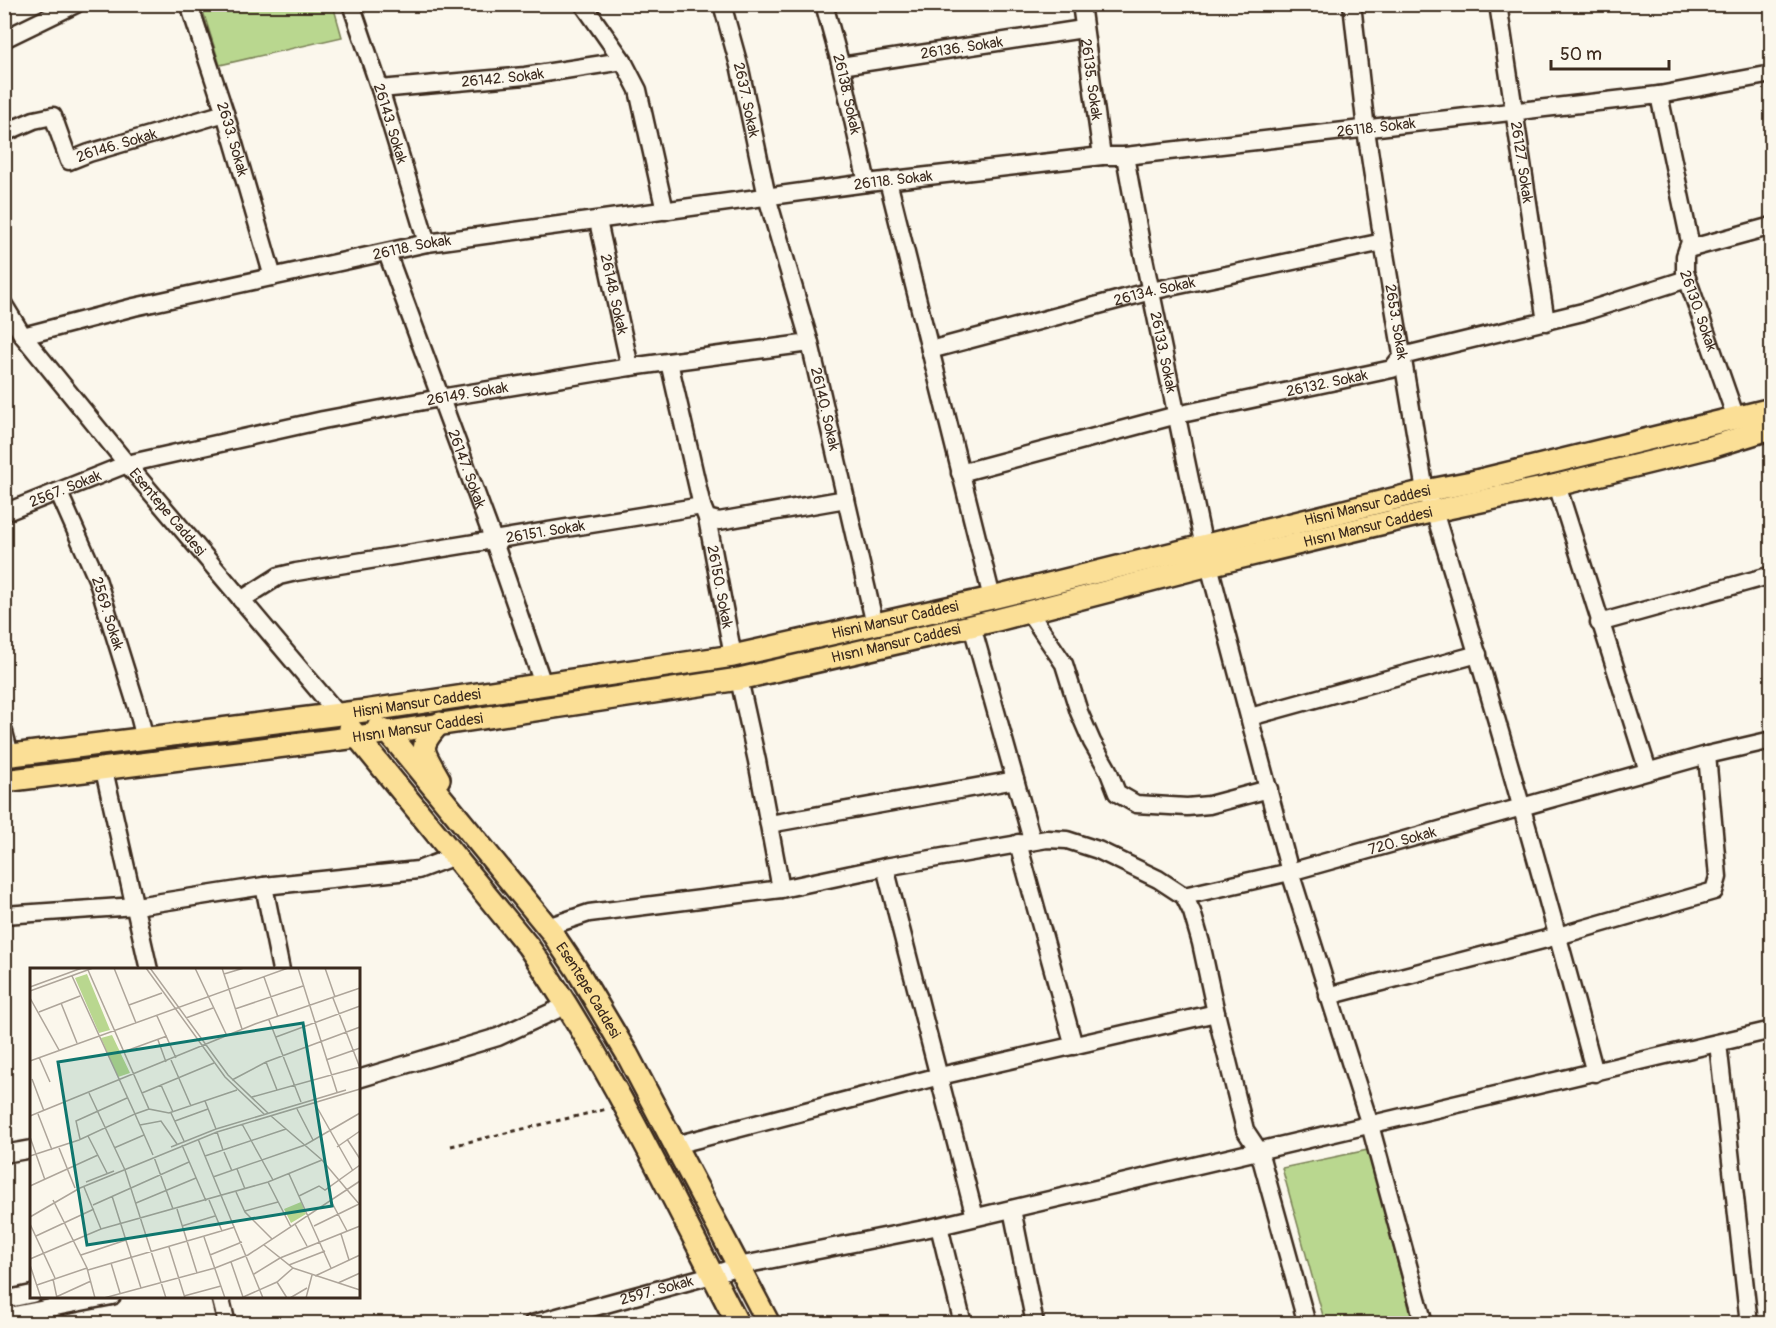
<svg xmlns="http://www.w3.org/2000/svg" width="1776" height="1328" font-family="Pangolin,sans-serif">
<style>
.green{fill:#b9d78f;stroke:#7a8056;stroke-width:1.5}
.lines{fill:none;stroke-linecap:round;stroke-linejoin:round}
.minor-casing{stroke:#3b2a1e;stroke-width:21}
.major-casing{stroke:#3b2a1e;stroke-width:26}
.path{stroke:#3b2a1e;stroke-width:3;stroke-dasharray:4.5 4.5;stroke-linecap:butt}
.minor{stroke:#fbf7ec;stroke-width:16}
.major{stroke:#fbdf96;stroke-width:21}
.labels{text-anchor:middle;stroke-width:4.5;stroke-linejoin:round;paint-order:stroke}
.street-label{font-size:15px;fill:#3b2a1e;stroke:#fbf7ec}
.inset-road{fill:none;stroke:#aea59a;stroke-width:1.5}
.view{fill:#0f766e;fill-opacity:0.15;stroke:#0f766e;stroke-width:3}
.inset-edge{fill:none;stroke:#3b2a1e;stroke-width:3}
</style>
<rect width="100%" height="100%" fill="#fbf7ec"/>
<filter id="ink" filterUnits="userSpaceOnUse"><feTurbulence type="fractalNoise" baseFrequency=".0167" numOctaves="2"/><feDisplacementMap in="SourceGraphic" scale="12" xChannelSelector="R" yChannelSelector="G"/><feConvolveMatrix kernelMatrix="1 2 1 2 8 2 1 2 1" color-interpolation-filters="sRGB"/></filter>
<g filter="url(#ink)">
<g class="green">
<polygon points="201,5 333,5 342,37 220,65"/>
<polygon points="1368,1150 1413,1323 1325,1323 1282,1168"/>
</g>
<g class="lines">
<defs>
<g id="minor">
<path id="s1" d="M 189,4 L 225,113 L 273,277"/>
<path id="s2" d="M 351,4 L 380,89 L 427,243"/>
<polyline points="583,4 623,61 638,90 665,211"/>
<path id="s3" d="M 722,4 L 740,69 L 767,197 L 810,343 L 875,625"/>
<path id="s4" d="M 824,4 L 841,66 L 867,183"/>
<path id="s5" d="M 1081,4 L 1102,156"/>
<path id="s6" d="M 1352,4 L 1366,130 L 1383,242 L 1425,491 L 1434,511 C 1492,698 1544,884 1595,1073"/>
<path id="s7" d="M 1498,4 L 1546,322"/>
<polyline points="4,39 76,4"/>
<path id="s8" d="M 841,66 L 1083,29"/>
<path id="s9" d="M 380,89 L 525,76 L 623,61"/>
<path id="s10" d="M 1659,95 L 1690,242 L 1685,256 L 1685,272 L 1736,418"/>
<path id="s11" d="M 4,133 L 34,120 L 53,116 L 69,161 L 89,153 L 225,113"/>
<path id="s12" d="M 1125,156 L 1142,249 L 1204,547"/>
<polyline points="888,181 992,598"/>
<path id="s13" d="M 598,221 L 630,367"/>
<polyline points="1688,249 1772,226"/>
<path id="s14" d="M 387,253 L 493,539 L 543,684"/>
<path id="s15" d="M 4,305 L 23,336 L 127,464 L 338,714"/>
<path id="s16" d="M 23,336 L 134,307 L 427,243 L 867,183 L 1102,156 L 1125,156 L 1659,95 L 1772,74"/>
<path id="s17" d="M 930,350 L 1151,291 L 1383,242"/>
<polyline points="669,362 702,506"/>
<path id="s18" d="M 960,473 L 1177,415 L 1392,369 L 1402,356 L 1583,312 L 1687,279"/>
<polyline points="1557,485 1648,771"/>
<path id="s19" d="M 59,493 L 97,579 L 137,707 L 145,739"/>
<path id="s20" d="M 4,513 L 127,464 L 323,420 L 440,398 L 630,367 L 810,343"/>
<path id="s21" d="M 707,518 L 733,656"/>
<path id="s22" d="M 241,600 L 279,576 L 296,572 L 702,506 L 707,518 L 719,521 L 846,499"/>
<polyline points="1029,612 1064,664 1079,712 1092,742 1108,770 1117,793 1136,804 1187,807 1209,805 1269,789"/>
<polyline points="1599,623 1772,575"/>
<polyline points="972,626 1032,840"/>
<polyline points="739,679 757,761 781,889"/>
<polyline points="1250,717 1478,654"/>
<polyline points="4,732 10,755"/>
<polyline points="104,770 149,970"/>
<polyline points="769,824 1015,780"/>
<polyline points="1018,843 1074,1046"/>
<polyline points="885,867 975,1217"/>
<polyline points="264,886 281,970"/>
<polyline points="1184,896 1290,872 1209,565"/>
<polyline points="4,915 136,906 264,886 418,870 455,856"/>
<polyline points="547,927 589,913 781,889 885,867 1047,839 1067,840 1098,850 1158,879 1184,896 1192,912 1201,943 1216,1013 1245,1130 1259,1151 1307,1324"/>
<polyline points="1328,996 1558,936 1714,891 1718,877 1707,755"/>
<polyline points="1718,1043 1749,1324"/>
<polyline points="358,1079 498,1037 567,1005"/>
<polyline points="675,1145 940,1076 1216,1013"/>
<polyline points="4,1154 32,1149"/>
<polyline points="1012,1209 1035,1324"/>
<polyline points="939,1226 963,1324"/>
<polyline points="220,1296 227,1324"/>
<polyline points="4,1300 32,1294"/>
<polyline points="4,1317 112,1296"/>
<path id="s23" d="M 532,1324 L 712,1275 L 738,1266 L 939,1226 L 1772,1030"/>
<path id="s24" d="M 1424,1324 L 1370,1125 L 1290,872 L 1707,755 L 1772,740"/>
</g>
<g id="major">
<path d="M 350,728 L 528,946 C 610,1065 671,1196 738,1324"/>
<path id="s25" d="M 378,728 L 388,732 L 550,930 L 577,970 L 627,1054 L 769,1324"/>
<path id="s26" d="M 4,756 L 364,711 L 733,656 L 992,598 L 1425,491 L 1472,482 L 1772,409"/>
<path d="M 439,779 C 423,750 416,749 440,723"/>
<path id="s27" d="M 4,781 L 357,737 L 739,679 L 997,620 L 1209,565 L 1434,511 L 1557,485 L 1711,447 L 1772,428"/>
</g>
</defs>
<use href="#minor" class="minor-casing"/>
<use href="#major" class="major-casing"/>
<polyline class="path" points="451,1146 607,1109"/>
<use href="#minor" class="minor"/>
<use href="#major" class="major"/>
</g>
</g>
<g class="labels">
<g class="street-label">
<text dy="5" stroke="none"><textPath href="#s8" startOffset="122">26136. Sokak</textPath></text>
<text dy="5" stroke="none"><textPath href="#s9" startOffset="123">26142. Sokak</textPath></text>
<text dy="5" stroke="none"><textPath href="#s5" startOffset="76">26135. Sokak</textPath></text>
<text dy="5" stroke="none"><textPath href="#s4" startOffset="93">26138. Sokak</textPath></text>
<text dy="5" stroke="none"><textPath href="#s3" startOffset="99">2637. Sokak</textPath></text>
<text dy="5" stroke="none"><textPath href="#s2" startOffset="126">26143. Sokak</textPath></text>
<text dy="5" stroke="none"><textPath href="#s16" startOffset="1371">26118. Sokak</textPath></text>
<text dy="5" stroke="none"><textPath href="#s1" startOffset="142">2633. Sokak</textPath></text>
<text dy="5" stroke="none"><textPath href="#s11" startOffset="150">26146. Sokak</textPath></text>
<text dy="5" stroke="none"><textPath href="#s7" startOffset="160">26127. Sokak</textPath></text>
<text dy="5" stroke="none"><textPath href="#s16" startOffset="885">26118. Sokak</textPath></text>
<text dy="5" stroke="none"><textPath href="#s16" startOffset="399">26118. Sokak</textPath></text>
<text dy="5" stroke="none"><textPath href="#s17" startOffset="232">26134. Sokak</textPath></text>
<text dy="5" stroke="none"><textPath href="#s13" startOffset="75">26148. Sokak</textPath></text>
<text dy="5" stroke="none"><textPath href="#s10" startOffset="222">26130. Sokak</textPath></text>
<text dy="5" stroke="none"><textPath href="#s6" startOffset="321">2653. Sokak</textPath></text>
<text dy="5" stroke="none"><textPath href="#s12" startOffset="200">26133. Sokak</textPath></text>
<text dy="5" stroke="none"><textPath href="#s18" startOffset="378">26132. Sokak</textPath></text>
<text dy="5" stroke="none"><textPath href="#s20" startOffset="480">26149. Sokak</textPath></text>
<text dy="5" stroke="none"><textPath href="#s3" startOffset="418">26140. Sokak</textPath></text>
<text dy="5" stroke="none"><textPath href="#s14" startOffset="230">26147. Sokak</textPath></text>
<text dy="5" stroke="none"><textPath href="#s20" startOffset="66">2567. Sokak</textPath></text>
<text dy="5" stroke="none"><textPath href="#s26" startOffset="1388">Hisni Mansur Caddesi</textPath></text>
<text dy="5" stroke="none"><textPath href="#s15" startOffset="264">Esentepe Caddesi</textPath></text>
<text dy="5" stroke="none"><textPath href="#s27" startOffset="1389">Hısnı Mansur Caddesi</textPath></text>
<text dy="5" stroke="none"><textPath href="#s22" startOffset="315">26151. Sokak</textPath></text>
<text dy="5" stroke="none"><textPath href="#s21" startOffset="70">26150. Sokak</textPath></text>
<text dy="5" stroke="none"><textPath href="#s19" startOffset="130">2569. Sokak</textPath></text>
<text dy="5" stroke="none"><textPath href="#s26" startOffset="902">Hisni Mansur Caddesi</textPath></text>
<text dy="5" stroke="none"><textPath href="#s27" startOffset="903">Hısnı Mansur Caddesi</textPath></text>
<text dy="5" stroke="none"><textPath href="#s26" startOffset="416">Hisni Mansur Caddesi</textPath></text>
<text dy="5" stroke="none"><textPath href="#s27" startOffset="417">Hısnı Mansur Caddesi</textPath></text>
<text dy="5" stroke="none"><textPath href="#s24" startOffset="588">720. Sokak</textPath></text>
<text dy="5" stroke="none"><textPath href="#s25" startOffset="338">Esentepe Caddesi</textPath></text>
<text dy="5" stroke="none"><textPath href="#s23" startOffset="129">2597. Sokak</textPath></text>
</g>
</g>
<g transform="translate(30 968)">
<rect width="330" height="330" fill="#fbf7ec"/>
<path d="M 57,6 L 80,62 L 69,65 L 45,10 ZM 82,67 L 100,105 L 88,109 L 71,70 ZM 271,234 L 276,246 L 261,255 L 254,241 Z" fill="#b9d78f"/>
<path class="inset-road" d="M 84,0 L 106,55M 116,0 L 195,109 L 234,146M 120,0 L 198,107 L 238,145M 165,0 L 197,68M 192,0 L 212,61M 268,0 L 307,124M 295,0 L 305,29M 58,2 L 119,141 L 139,145 L 207,122M 194,6 L 214,0M 234,9 L 248,49M 0,19 L 52,0M 0,23 L 63,0M 0,30 L 29,82M 303,30 L 330,100M 31,35 L 47,75M 99,37 L 132,25M 205,41 L 273,18M 9,44 L 50,28M 127,48 L 146,90M 156,50 L 183,40M 239,52 L 271,134M 246,69 L 330,38M 128,72 L 136,94M 93,84 L 137,68M 9,89 L 20,114M 141,92 L 161,138M 296,92 L 330,80M 0,93 L 258,0M 236,94 L 247,122M 2,111 L 14,143M 202,112 L 236,94 L 330,59M 131,117 L 143,144M 59,125 L 95,202 L 136,330M 112,125 L 184,95M 222,129 L 330,99M 175,133 L 186,161M 284,134 L 323,203M 119,141 L 105,146 L 123,187M 267,141 L 283,172M 141,145 L 154,173M 8,146 L 22,182M 0,148 L 225,56 L 330,20M 241,148 L 292,192 L 330,237M 145,153 L 178,141M 212,156 L 243,212M 110,157 L 131,153 L 147,176M 187,164 L 193,182M 58,168 L 77,205M 0,169 L 15,212M 50,171 L 46,153 L 97,130M 168,171 L 233,330M 317,171 L 330,191M 152,177 L 176,233M 141,179 L 186,161 L 316,122M 307,179 L 330,163M 29,180 L 45,220M 84,180 L 114,167M 194,184 L 202,203M 0,188 L 49,172 L 105,146 L 42,8M 175,188 L 256,161M 124,189 L 143,241M 207,201 L 215,221M 259,206 L 301,300M 183,209 L 275,177 L 330,145M 56,214 L 84,203M 238,214 L 261,259M 0,218 L 68,187M 54,219 L 71,261M 206,224 L 215,244 L 242,271M 82,228 L 111,320M 269,228 L 289,218 L 295,222 L 330,197M 23,232 L 57,300 L 65,330M 179,232 L 192,263M 301,233 L 317,263M 106,235 L 166,210M 63,237 L 159,194M 147,241 L 167,305M 215,243 L 248,234M 0,249 L 50,220 L 187,164 L 330,121M 0,256 L 25,310M 265,256 L 277,278M 152,258 L 185,248M 284,258 L 329,236M 311,266 L 319,292M 6,268 L 64,241M 174,269 L 195,330M 234,277 L 263,300 L 330,322M 139,279 L 155,330M 51,287 L 96,272M 180,287 L 212,274M 0,291 L 71,261 L 238,214 L 292,192M 201,294 L 213,329M 81,295 L 90,325M 0,297 L 11,330M 259,297 L 295,283M 58,302 L 205,259M 224,306 L 250,290 L 330,258M 285,308 L 330,287M 23,311 L 27,330M 247,314 L 257,330M 308,315 L 330,305M 7,317 L 57,300M 154,328 L 191,318M 26,329 L 61,313M 74,330 L 185,300 L 218,287 L 330,213M 211,330 L 247,314 L 263,300M 260,330 L 277,320M 276,330 L 282,307"/>
<path class="view" d="M 273,55 L 302,238 L 57,277 L 28,94 Z"/>
<rect width="330" height="330" class="inset-edge"/>
</g>
<rect width="1776" height="1328" fill="none" stroke="#fbf7ec" stroke-width="24"/>
<rect x="12" y="12" width="1752" height="1304" fill="none" stroke="#3b2a1e" stroke-width="2" filter="url(#ink)"/>
<path d="M1551 60v9h118v-9" fill="none" stroke="#3b2a1e" stroke-width="3"/>
<text x="1560" y="60" font-size="18" fill="#3b2a1e" stroke="#fbf7ec" stroke-width="4.5" paint-order="stroke">50 m</text>
</svg>
